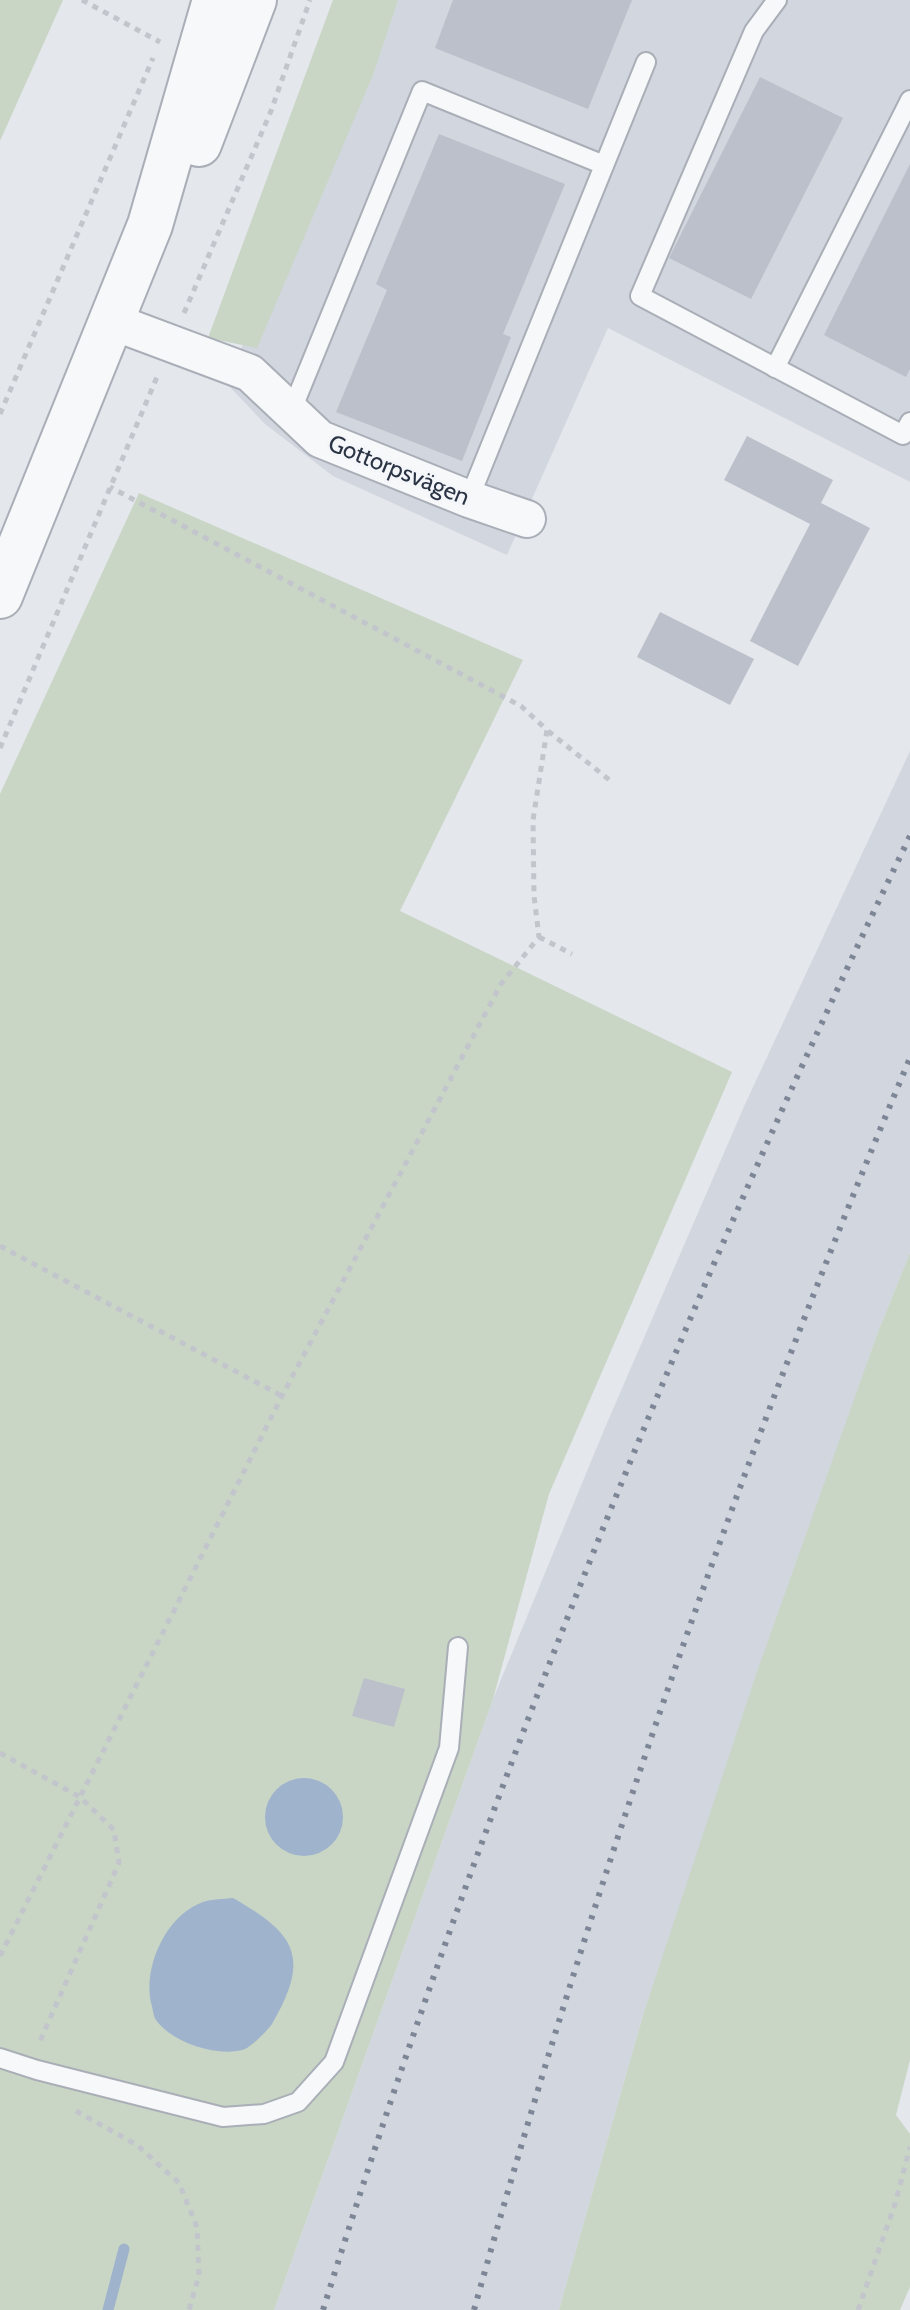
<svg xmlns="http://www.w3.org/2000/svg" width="910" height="2310" font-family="Cabin,sans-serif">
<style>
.built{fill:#d2d6de}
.green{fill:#c9d6c5}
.water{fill:#9fb4cc}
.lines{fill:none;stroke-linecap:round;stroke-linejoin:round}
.stream{stroke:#9fb4cc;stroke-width:11}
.building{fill:#bbc0ca}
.service-casing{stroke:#a9aeb7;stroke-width:22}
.minor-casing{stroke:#a9aeb7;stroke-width:40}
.tertiary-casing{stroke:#a9aeb7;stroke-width:48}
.path{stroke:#c2c5cb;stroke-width:5;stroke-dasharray:6 6;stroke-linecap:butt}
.service{stroke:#f7f8fa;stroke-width:18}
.minor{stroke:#f7f8fa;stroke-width:36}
.tertiary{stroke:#f7f8fa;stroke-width:44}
.rail{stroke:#7d8696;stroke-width:6;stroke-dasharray:4 8;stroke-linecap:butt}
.labels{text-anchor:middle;stroke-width:6;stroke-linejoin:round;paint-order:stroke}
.street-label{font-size:24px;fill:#2b3445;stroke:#f4f6f9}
</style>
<rect width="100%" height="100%" fill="#e4e7ec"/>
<g class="built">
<polygon points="369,0 910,0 910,482 608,328 507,555 333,476 265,424 228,385"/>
<polygon points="910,751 910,1253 878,1332 644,2012 559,2310 274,2310 493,1699 604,1430 746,1102"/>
</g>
<g class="green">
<polygon points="0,0 63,0 0,141"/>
<polygon points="333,0 398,0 373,75 257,348 208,338"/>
<polygon points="139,493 523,660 400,911 732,1072 549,1494 493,1699 274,2310 0,2310 0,794"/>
<polygon points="910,1253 910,2060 896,2115 910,2134 910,2287 900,2310 559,2310 644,2012 757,1672 878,1332"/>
</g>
<g class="water">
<circle cx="304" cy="1817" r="39"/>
<path d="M 233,1898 C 296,1934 311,1957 272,2024 C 267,2031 253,2045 245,2049 C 219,2058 172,2043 156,2020 C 153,2016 153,2008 151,2003 C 143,1967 166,1915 203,1902 C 212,1899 224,1899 233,1898 Z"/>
</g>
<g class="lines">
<polyline class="stream" points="108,2310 124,2249"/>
</g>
<g class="building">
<polygon points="453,0 632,0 588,109 435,48"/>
<polygon points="760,77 843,118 751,299 669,258"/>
<polygon points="439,134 565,184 503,334 511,337 462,461 336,412 387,290 376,284"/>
<polygon points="910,164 910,369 906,377 824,335"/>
<polygon points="747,436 833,480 821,503 870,528 798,666 750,641 810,524 724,480"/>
<polygon points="660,612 754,659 730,705 637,657"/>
<polygon points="364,1678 405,1689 394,1727 352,1716"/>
</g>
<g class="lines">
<defs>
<g id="service">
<polyline points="777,0 754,31 640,296 903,435 910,422"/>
<polyline points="775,368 910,100"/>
<polyline points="291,412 422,91 604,165"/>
<polyline points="469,499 646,62"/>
<polyline points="0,2058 37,2070 223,2117 264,2114 298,2102 334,2062 449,1748 458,1647"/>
</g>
<polyline id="minor" points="111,321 250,373 320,439 469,499 527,519"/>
<g id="tertiary">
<polyline points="199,144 254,0"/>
<polyline points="0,596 150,225 215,0"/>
</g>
</defs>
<use href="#service" class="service-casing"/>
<use href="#minor" class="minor-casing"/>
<use href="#tertiary" class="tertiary-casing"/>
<g class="path">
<polyline points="82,0 160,42"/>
<polyline points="184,313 271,111 310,0"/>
<polyline points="0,414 153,58"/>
<polyline points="548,731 612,782"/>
<polyline points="0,748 157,377"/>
<polyline points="539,937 572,954"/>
<polyline points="0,1246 282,1396"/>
<polyline points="0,1753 80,1797 114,1830 119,1863 40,2041"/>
<polyline points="0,1956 282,1396 501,984 539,937 534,896 533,820 547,730 521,706 110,487"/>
<polyline points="76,2111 137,2145 179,2183 197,2227 199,2275 189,2310"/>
<polyline points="858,2310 895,2204 910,2147"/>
</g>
<use href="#service" class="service"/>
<use href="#minor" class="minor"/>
<use href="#tertiary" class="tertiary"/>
<g class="rail">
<path d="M 323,2310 C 481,1804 680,1313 910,836"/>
<path d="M 474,2310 C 593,1884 738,1465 910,1058"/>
</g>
</g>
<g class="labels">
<g class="street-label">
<text transform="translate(399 470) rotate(22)" y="8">Gottorpsvägen</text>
</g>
</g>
</svg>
